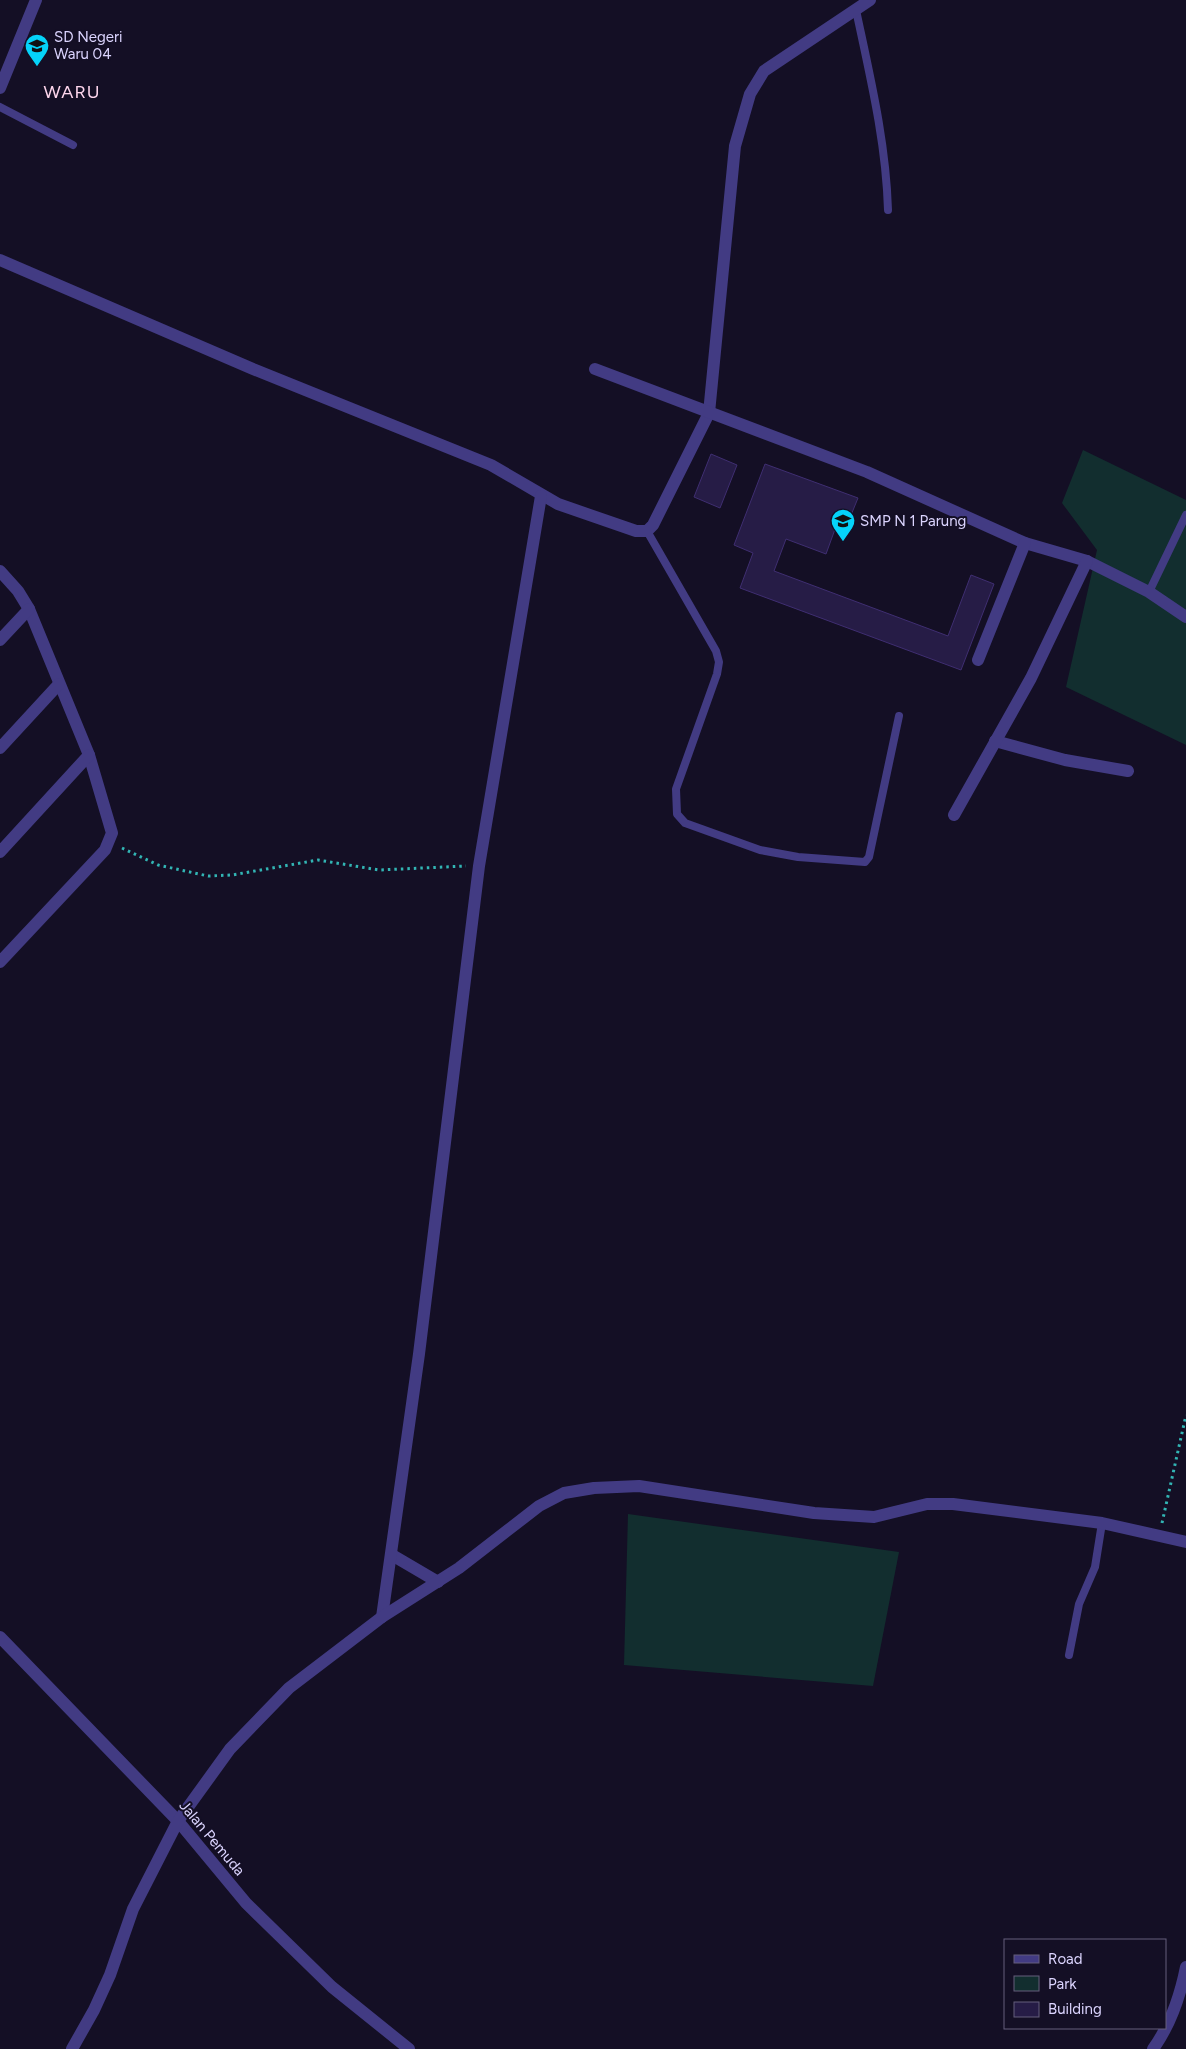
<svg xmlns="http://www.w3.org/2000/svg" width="1186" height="2049" font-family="Figtree,sans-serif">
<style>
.green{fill:#122e2f}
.building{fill:#261c46;stroke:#3f2e71}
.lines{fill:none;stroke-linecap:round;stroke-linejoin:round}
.path{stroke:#32b5b4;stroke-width:3;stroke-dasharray:2.5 4;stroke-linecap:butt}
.lane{stroke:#423b83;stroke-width:8}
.street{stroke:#423b83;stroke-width:12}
.labels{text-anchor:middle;stroke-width:4;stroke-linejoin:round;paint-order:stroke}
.poi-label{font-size:15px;fill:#dbd4fe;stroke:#140f25;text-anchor:start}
.street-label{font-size:15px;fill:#dbd4fe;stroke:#140f25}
.quarter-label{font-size:18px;letter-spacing:1px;fill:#fed6ed;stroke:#140f25}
</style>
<rect width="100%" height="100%" fill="#140f25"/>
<g class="green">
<polygon points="1083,450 1186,500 1186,745 1066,687 1097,550 1062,503"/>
<polygon points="628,1514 899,1552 873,1686 624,1665"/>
</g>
<g class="building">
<polygon points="711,454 737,465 720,508 694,497"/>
<polygon points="765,464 858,498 847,525 838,521 826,554 786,539 774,571 948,636 971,575 994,584 961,670 740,588 753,553 734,545"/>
</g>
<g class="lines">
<g class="path">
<polyline points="122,848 158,865 208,876 232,875 318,860 379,870 466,866"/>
<polyline points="1162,1523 1186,1415"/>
</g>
<g class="lane">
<path d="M 856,10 C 870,76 886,142 888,210"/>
<polyline points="0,107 73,145"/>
<polyline points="647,531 716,651 719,662 717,674 676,789 677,814 685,823 760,850 798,857 865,862 869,857 899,716"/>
<polyline points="1149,592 1186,515"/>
<polyline points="1069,1655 1079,1604 1095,1567 1102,1523"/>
</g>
<g class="street">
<polyline points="0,88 36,0"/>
<polyline points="0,260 253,369 491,465 558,504 636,531 647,531 653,525 709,413 735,146 750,94 764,71 870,0"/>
<polyline points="595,369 867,472 1025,543 1087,561 1149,592 1186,617"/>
<polyline points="0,571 18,591 29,609 89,755 112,833 105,850 0,962"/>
<polyline points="0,640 29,609"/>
<polyline points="978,660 1025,543"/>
<polyline points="995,741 1065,760 1128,771"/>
<polyline points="0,748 59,684"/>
<polyline points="954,815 1031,678 1087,561"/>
<polyline points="0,852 89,755"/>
<polyline points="392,1555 438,1582"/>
<polyline points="382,1617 419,1354 479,866 541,496"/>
<polyline points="0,1637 178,1821 246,1903 332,1987 409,2049"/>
<polyline points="72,2049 94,2010 110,1975 133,1909 178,1821 230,1749 289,1688 382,1617 459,1568 539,1506 564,1493 594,1488 639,1486 814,1513 874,1517 927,1504 953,1504 1102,1523 1186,1542"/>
<path d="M 1153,2049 C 1171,2024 1180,1997 1186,1967"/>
</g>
</g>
<defs>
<symbol id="school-pin" viewBox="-11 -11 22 30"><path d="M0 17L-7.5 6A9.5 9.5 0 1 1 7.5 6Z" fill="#05d3f9" stroke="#140f25"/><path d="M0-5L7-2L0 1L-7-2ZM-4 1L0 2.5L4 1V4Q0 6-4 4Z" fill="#111"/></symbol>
</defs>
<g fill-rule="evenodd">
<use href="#school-pin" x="23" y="32" width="28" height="38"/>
<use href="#school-pin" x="829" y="507" width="28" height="38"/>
</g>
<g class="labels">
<g class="poi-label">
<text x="54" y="42">SD Negeri<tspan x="54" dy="17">Waru 04</tspan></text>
<text x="860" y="526">SMP N 1 Parung</text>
</g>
<g class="street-label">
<text transform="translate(212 1838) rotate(50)" y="5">Jalan Pemuda</text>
</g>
<g class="quarter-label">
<text x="72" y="98">WARU</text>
</g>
</g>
<rect x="1004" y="1939" width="162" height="90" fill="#140f25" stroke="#645e7c"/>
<rect x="1014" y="1955" width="25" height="8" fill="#423b83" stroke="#645e7c"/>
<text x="1048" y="1964" font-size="15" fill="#dbd4fe">Road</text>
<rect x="1014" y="1976" width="25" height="15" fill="#122e2f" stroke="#645e7c"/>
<text x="1048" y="1989" font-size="15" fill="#dbd4fe">Park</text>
<rect x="1014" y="2002" width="25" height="15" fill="#261c46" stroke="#645e7c"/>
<text x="1048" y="2014" font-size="15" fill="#dbd4fe">Building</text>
</svg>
